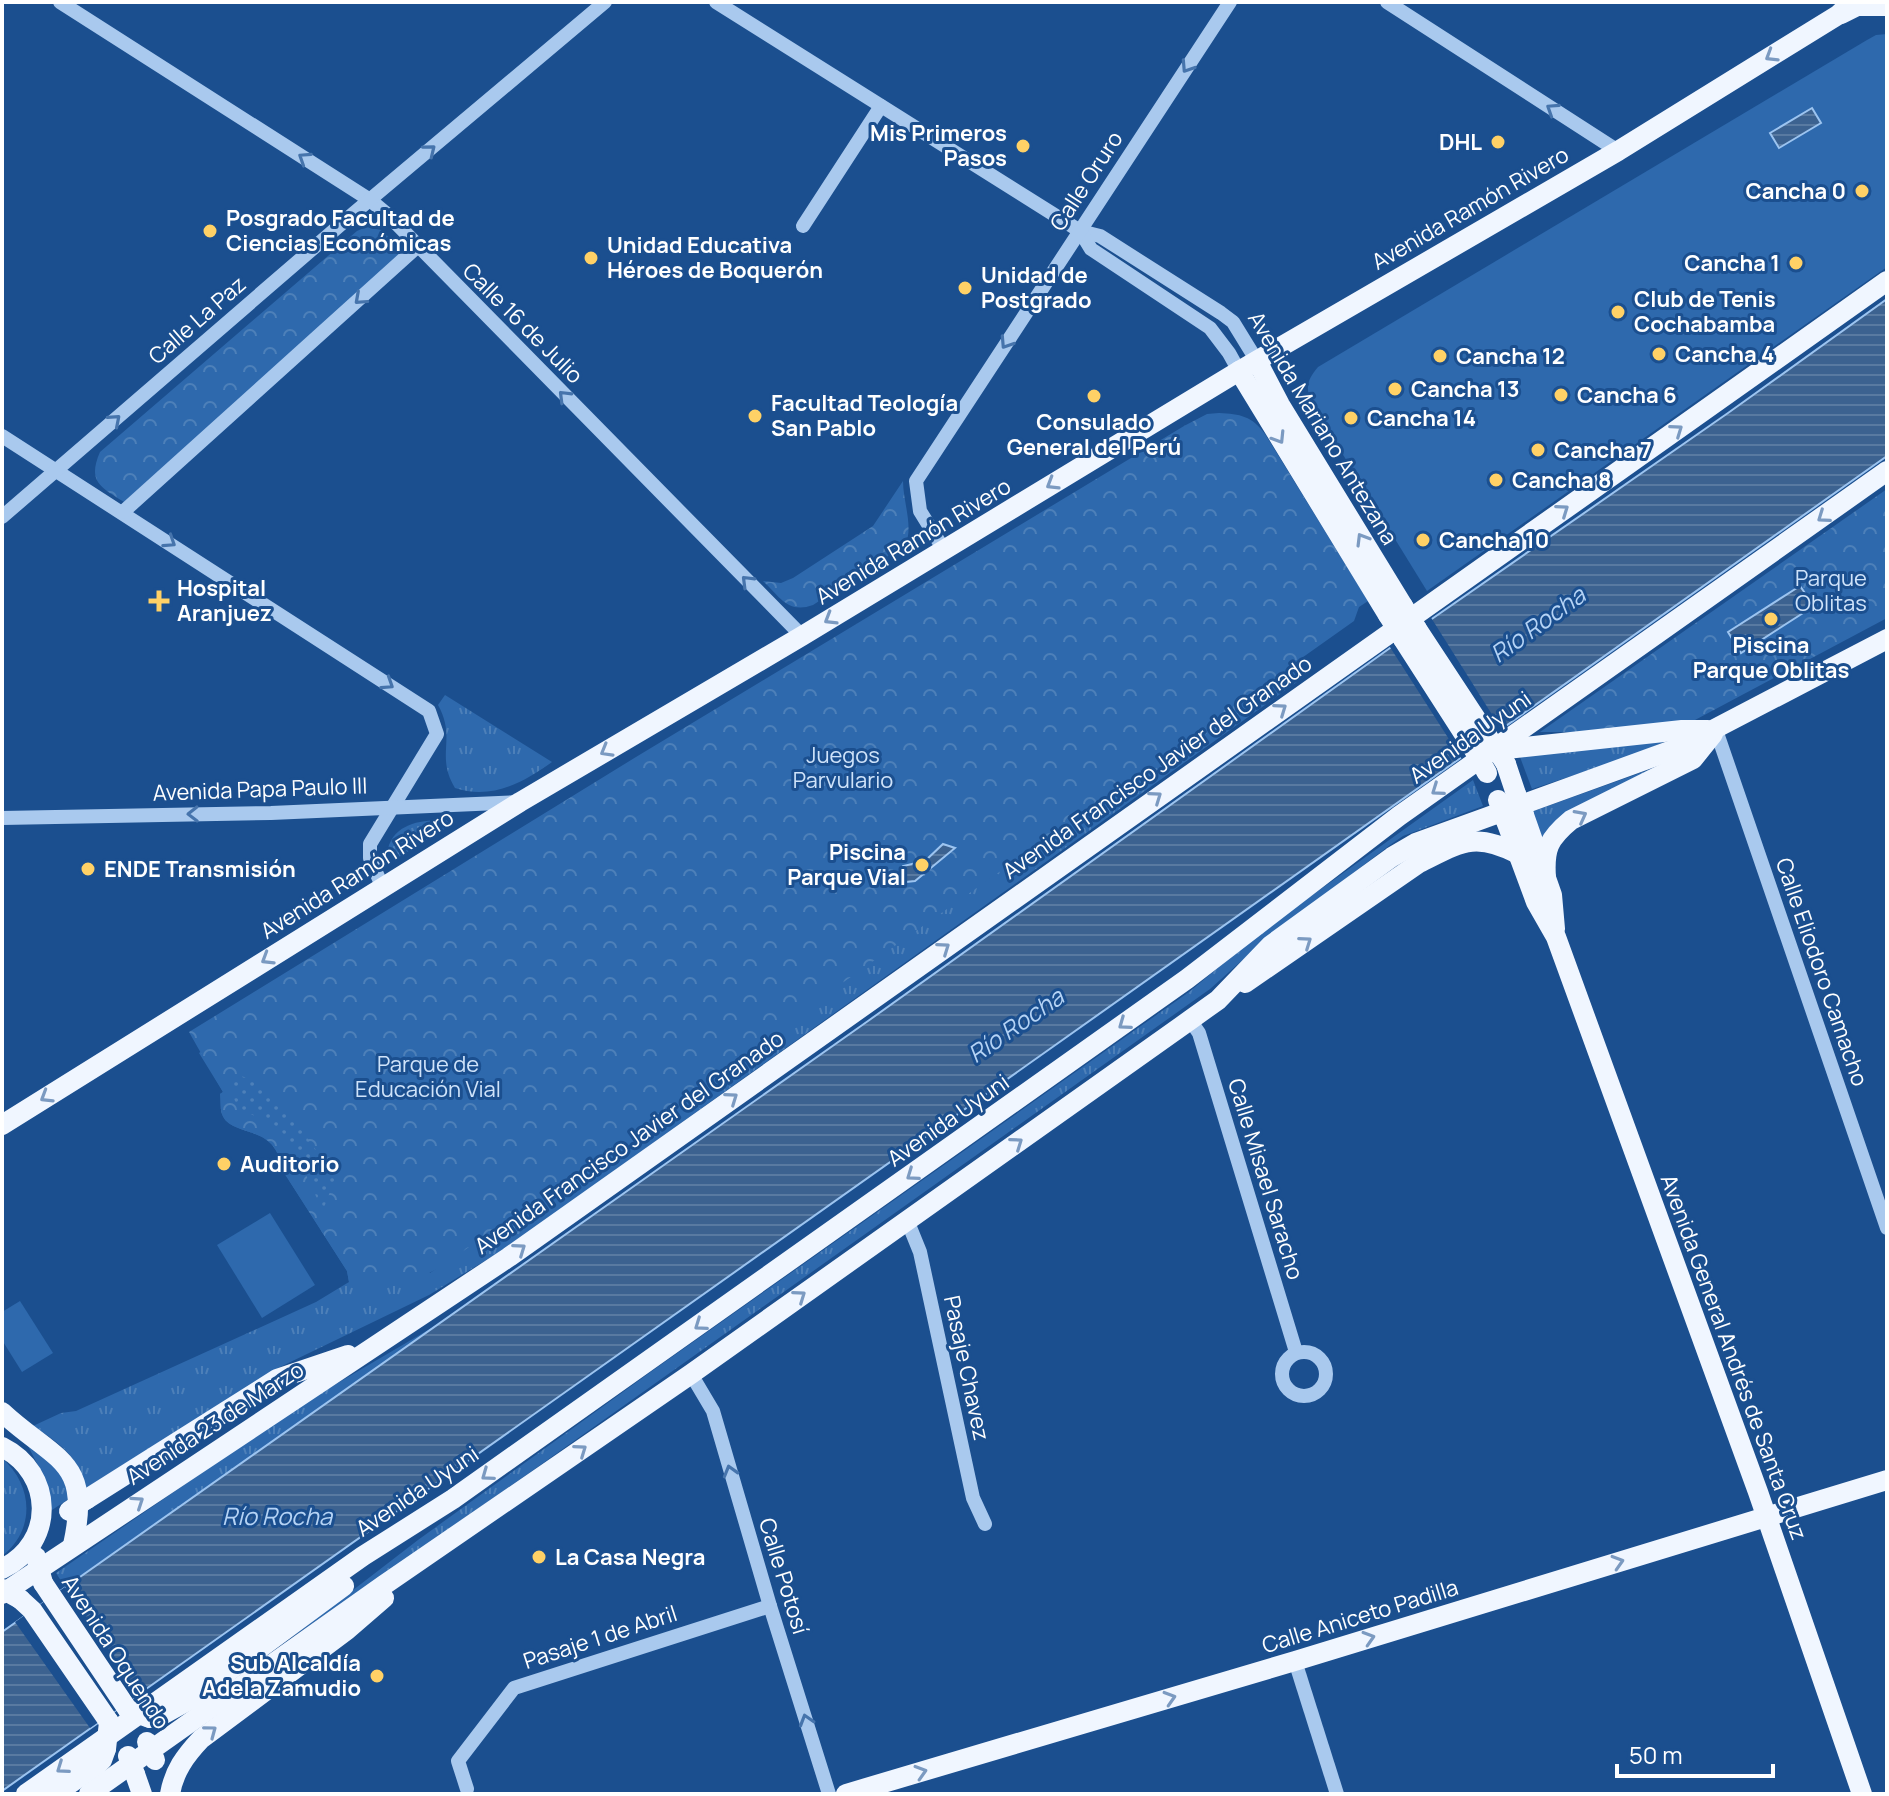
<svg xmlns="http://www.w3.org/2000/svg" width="1889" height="1796" font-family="Manrope,sans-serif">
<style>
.grass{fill:url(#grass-tufts)}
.park{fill:url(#park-crowns)}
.garden{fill:url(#garden-dots)}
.pitch{fill:#2e69ad}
.water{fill:url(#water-rules);stroke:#9cc4f0;stroke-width:2}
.pier{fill:#1b4f8f}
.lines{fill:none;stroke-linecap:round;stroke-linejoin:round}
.minor{stroke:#a9c9ee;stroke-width:14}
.major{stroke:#f0f6ff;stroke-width:20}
.major-bridge{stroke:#f0f6ff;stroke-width:20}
.oneway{stroke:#7b9ac1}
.oneway2{stroke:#4674ac}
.poi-dot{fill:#ffd166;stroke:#1b4f8f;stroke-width:3}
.labels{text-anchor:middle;stroke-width:6;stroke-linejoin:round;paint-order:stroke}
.poi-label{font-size:22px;font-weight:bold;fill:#fff;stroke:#1b4f8f;text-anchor:start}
.street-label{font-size:22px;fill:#fff;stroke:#1b4f8f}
.park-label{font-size:22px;fill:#cfe3fa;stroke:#1b4f8f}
.water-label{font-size:24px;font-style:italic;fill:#b5d3f5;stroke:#1b4f8f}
</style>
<defs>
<pattern id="grass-tufts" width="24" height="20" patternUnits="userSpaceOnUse" patternTransform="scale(2)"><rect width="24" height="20" fill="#2e69ad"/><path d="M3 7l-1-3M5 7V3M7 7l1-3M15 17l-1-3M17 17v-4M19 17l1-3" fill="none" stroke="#4d80b9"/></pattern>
<pattern id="park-crowns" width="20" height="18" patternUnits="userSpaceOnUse" patternTransform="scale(2)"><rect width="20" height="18" fill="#2e69ad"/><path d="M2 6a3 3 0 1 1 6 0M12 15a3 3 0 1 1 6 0" fill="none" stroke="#4d80b9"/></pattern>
<pattern id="garden-dots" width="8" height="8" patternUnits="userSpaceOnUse" patternTransform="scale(2)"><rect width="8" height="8" fill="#2e69ad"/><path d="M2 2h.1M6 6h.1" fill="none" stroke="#4d80b9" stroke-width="1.8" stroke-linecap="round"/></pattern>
<pattern id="water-rules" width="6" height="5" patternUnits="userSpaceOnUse" patternTransform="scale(2)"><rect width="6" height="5" fill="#3c6290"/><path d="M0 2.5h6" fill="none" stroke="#597aa1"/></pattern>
</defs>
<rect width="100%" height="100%" fill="#1b4f8f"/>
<g class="grass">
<path d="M 1293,664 L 1304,677 L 509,1246 L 429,1295 L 278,1368 L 86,1488 C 76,1454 62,1445 33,1426 L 61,1413 L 76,1411 L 316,1302 L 349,1282 L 347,1271 L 281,1168 C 277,1123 230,1138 222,1114 C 220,1108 221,1100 220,1094 L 223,1092 L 199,1053 L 218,1038 L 430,1273 Z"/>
<path d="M 445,695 L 552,762 C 523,783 491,800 455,788 C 435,755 457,739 438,705 Z"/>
<polygon points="1668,740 1632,756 1532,789 1520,757"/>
<polygon points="1682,758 1542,848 1531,812"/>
<polygon points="1473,780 1483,806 1403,836 1390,845 1266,939 1210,989 529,1473 287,1641 418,1540 652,1371 1189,992 1261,932"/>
<path d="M 437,820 L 446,820 L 449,823 L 446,828 L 399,857 L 387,853 C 391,827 414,821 437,820 Z"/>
<polygon points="440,1323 65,1587 56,1573 302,1404"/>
<polygon points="28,1446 59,1467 70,1498 52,1510 46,1481"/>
<path d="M 2,1458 C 33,1485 36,1530 2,1556 Z"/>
</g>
<g class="park">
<path d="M 366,227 L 381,230 L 404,251 L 124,502 C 101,487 87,482 100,452 L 357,231 Z"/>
<path d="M 1219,413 C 1240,414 1252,416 1265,434 L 1368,601 L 1359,607 L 1354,621 L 445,1264 C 435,1270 426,1276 414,1278 C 391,1281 371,1271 349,1282 L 347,1271 L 281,1168 C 277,1123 230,1138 222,1114 C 220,1108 221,1100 220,1094 L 223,1092 L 189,1032 L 636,757 L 1184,426 L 1207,414 Z"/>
<path d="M 903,481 C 903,502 914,528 905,545 L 813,605 C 788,614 780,597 763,581 L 781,583 L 793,578 L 873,526 Z"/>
<polygon points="1887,489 1887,618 1695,720 1583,732 1540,732"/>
</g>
<path class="garden" d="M 238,1075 C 279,1086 309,1145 336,1176 L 323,1210 C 310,1186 300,1158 285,1136 C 265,1106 230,1127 231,1077 Z"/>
<g class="pitch">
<path d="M 1887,34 L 1887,267 L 1427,591 L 1313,406 C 1305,389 1306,381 1318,367 L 1867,40 L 1876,35 Z"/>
<polygon points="270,1213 315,1285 262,1318 217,1245"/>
<polygon points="20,1301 53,1353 22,1372 2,1340 2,1312"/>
</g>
<g class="water">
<polygon points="1812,108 1821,123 1779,148 1770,133"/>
<polygon points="1887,299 1887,456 2,1791 2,1632 868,1021 1390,648 1728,413"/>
<polygon points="1800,586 1814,606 1741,653 1728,632"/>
<polygon points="943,844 955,848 915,881 896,883 903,866 925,861"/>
</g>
<g class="pier">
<polygon points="1430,616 1503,732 1463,761 1388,644"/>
<polygon points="65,1587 140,1694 90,1728 15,1622"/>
</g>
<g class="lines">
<g class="minor">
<polyline points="60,2 370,200 388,215 802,636"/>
<polyline points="716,2 1080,231 1100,236 1221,313 1233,322 1257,361"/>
<polyline points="1387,2 1618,151"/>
<polyline points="803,226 881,106"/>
<polyline points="1080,231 1091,249 1210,328 1229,353 1239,371"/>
<polyline points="2,436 429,711 437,734 370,844 370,858 382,886"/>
<polyline points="123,512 418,246"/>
<polyline points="2,517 354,213 605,2"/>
<polyline points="944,550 920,511 916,481 1230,2"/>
<polyline points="1716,730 1887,1228"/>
<polyline points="2,818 271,813 519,802"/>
<polyline points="1190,1020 1199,1033 1296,1352"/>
<polyline points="907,1220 920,1252 973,1498 985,1524"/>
<circle cx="1304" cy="1374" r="22"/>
<polyline points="691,1374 713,1411 770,1606 829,1794"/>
<polyline points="1295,1661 1337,1794"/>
<polyline points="467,1789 458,1761 514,1688 770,1606"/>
</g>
<g class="major">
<polyline points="1841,14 1857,6 1887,6"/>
<polyline points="1257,361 1280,405 1403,606"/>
<polyline points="1239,371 1388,615"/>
<polyline points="1417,629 1488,737"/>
<polyline points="1403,639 1473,748"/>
<polyline points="1497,750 1682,730 1708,730"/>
<polyline points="1506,764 1516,794"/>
<polyline points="1524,815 1552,895 1555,929"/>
<polyline points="1506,821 1536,902 1556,937 1758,1492 1862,1794"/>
<path d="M 1546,878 C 1544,849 1548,839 1571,820 L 1693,759 L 1713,734"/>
<path d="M 1245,983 L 1419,863 C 1460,843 1474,831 1518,854"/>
<polyline points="2,1125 520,802 802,636 1239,371 1618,151 1838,15 1852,2"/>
<path d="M 2,1412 C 56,1462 92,1459 73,1545"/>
<path d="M 2,1447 C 54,1473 56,1543 2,1569"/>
<polyline points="87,1499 277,1379 348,1355"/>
<polyline points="43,1583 128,1710"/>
<polyline points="2,1594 509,1257 1887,281"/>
<polyline points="20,1599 32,1610 109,1722"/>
<polyline points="150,1718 162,1715 191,1699 344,1586"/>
<polyline points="135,1774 142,1794"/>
<polyline points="26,1794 363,1556 453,1499 1187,979 1399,816 1887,471"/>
<polyline points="55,1794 97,1765 102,1760 106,1749"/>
<polyline points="89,1794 384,1585 691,1374 1190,1020 1218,1000 1271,945 1392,857 1416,843 1678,748 1887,639"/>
<path d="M 170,1794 C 174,1771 185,1756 201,1739 L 347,1630 L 384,1598"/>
<polyline points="846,1794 1295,1661 1887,1480"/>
</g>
<g class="major-bridge">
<polyline points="1403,606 1417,629"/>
<polyline points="1388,615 1403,639"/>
<polyline points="1488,737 1506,764"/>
<polyline points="1473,748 1487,773"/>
<polyline points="1516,794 1524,815"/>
<polyline points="1498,800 1506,821"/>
<polyline points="69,1511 87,1499"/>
<polyline points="36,1557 43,1583"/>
<polyline points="2,1589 20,1599"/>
<polyline points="128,1710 150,1718"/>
<polyline points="147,1742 155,1760"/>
<polyline points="106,1749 109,1722"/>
<polyline points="128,1756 135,1774"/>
</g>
</g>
<defs><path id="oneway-chevron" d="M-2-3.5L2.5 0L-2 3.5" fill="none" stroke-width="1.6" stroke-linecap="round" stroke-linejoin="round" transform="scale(2)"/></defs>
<g class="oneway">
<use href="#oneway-chevron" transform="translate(1771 56) rotate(148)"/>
<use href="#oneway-chevron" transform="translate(1677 430) rotate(-35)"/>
<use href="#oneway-chevron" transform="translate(1279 438) rotate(58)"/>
<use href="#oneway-chevron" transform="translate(1052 484) rotate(149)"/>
<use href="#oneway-chevron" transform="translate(1563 510) rotate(-35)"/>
<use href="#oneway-chevron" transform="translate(1823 517) rotate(145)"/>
<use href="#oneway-chevron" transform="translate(1362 539) rotate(-121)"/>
<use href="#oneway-chevron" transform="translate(830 619) rotate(149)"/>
<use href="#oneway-chevron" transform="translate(1281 709) rotate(-35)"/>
<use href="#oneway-chevron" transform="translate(606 751) rotate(150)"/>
<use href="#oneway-chevron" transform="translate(1437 790) rotate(145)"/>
<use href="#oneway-chevron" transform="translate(1156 797) rotate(-35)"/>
<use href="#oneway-chevron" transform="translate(1581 816) rotate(-28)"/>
<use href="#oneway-chevron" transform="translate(1306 942) rotate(-35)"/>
<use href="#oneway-chevron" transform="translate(944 948) rotate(-35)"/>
<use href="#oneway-chevron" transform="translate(267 959) rotate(148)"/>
<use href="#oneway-chevron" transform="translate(1124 1024) rotate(144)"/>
<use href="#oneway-chevron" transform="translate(46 1097) rotate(148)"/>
<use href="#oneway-chevron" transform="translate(732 1098) rotate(-35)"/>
<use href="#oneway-chevron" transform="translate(1017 1143) rotate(-35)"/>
<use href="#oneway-chevron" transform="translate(912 1175) rotate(145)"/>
<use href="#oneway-chevron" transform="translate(520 1249) rotate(-35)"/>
<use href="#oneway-chevron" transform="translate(800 1296) rotate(-35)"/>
<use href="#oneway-chevron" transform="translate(700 1325) rotate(145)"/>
<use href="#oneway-chevron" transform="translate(581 1450) rotate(-35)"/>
<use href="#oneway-chevron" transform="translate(487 1475) rotate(144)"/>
<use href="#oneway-chevron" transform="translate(138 1502) rotate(-34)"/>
<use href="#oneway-chevron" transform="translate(1618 1562) rotate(-17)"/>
<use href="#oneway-chevron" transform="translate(1369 1638) rotate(-17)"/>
<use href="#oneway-chevron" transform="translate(1170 1698) rotate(-17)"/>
<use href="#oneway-chevron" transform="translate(211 1731) rotate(-37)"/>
<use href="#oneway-chevron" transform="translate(62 1768) rotate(145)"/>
<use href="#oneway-chevron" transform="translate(921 1772) rotate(-17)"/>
</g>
<g class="oneway2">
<use href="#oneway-chevron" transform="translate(1187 67) rotate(123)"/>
<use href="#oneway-chevron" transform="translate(1552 109) rotate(-147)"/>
<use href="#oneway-chevron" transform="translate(430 150) rotate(-39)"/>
<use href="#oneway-chevron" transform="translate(304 158) rotate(-147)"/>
<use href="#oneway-chevron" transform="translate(360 299) rotate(138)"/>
<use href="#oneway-chevron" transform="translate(1006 343) rotate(123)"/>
<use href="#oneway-chevron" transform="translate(564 396) rotate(-135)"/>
<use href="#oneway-chevron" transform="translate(115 420) rotate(-41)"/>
<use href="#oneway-chevron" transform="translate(170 542) rotate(33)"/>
<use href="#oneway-chevron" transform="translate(747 581) rotate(-135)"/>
<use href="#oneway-chevron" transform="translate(388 684) rotate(33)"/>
<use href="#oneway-chevron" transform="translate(193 814) rotate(179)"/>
<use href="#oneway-chevron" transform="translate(730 1471) rotate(-106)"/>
<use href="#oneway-chevron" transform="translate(806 1720) rotate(-107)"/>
</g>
<g class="poi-dot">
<circle cx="1498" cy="142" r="8"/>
<circle cx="1023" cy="146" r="8"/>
<circle cx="1862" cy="191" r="8"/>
<circle cx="210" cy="231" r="8"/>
<circle cx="591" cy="258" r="8"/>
<circle cx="1796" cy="263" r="8"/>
<circle cx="965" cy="288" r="8"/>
<circle cx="1618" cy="312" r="8"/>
<circle cx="1659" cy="354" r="8"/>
<circle cx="1440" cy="356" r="8"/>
<circle cx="1395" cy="389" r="8"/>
<circle cx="1561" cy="395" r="8"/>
<circle cx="1094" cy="396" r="8"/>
<circle cx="755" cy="416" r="8"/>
<circle cx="1351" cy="418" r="8"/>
<circle cx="1538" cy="450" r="8"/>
<circle cx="1496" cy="480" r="8"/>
<circle cx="1423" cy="540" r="8"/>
<path d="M155 589h8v8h8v8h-8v8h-8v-8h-8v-8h8z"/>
<circle cx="1771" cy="619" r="8"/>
<circle cx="922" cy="865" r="8"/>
<circle cx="88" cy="869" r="8"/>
<circle cx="224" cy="1164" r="8"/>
<circle cx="539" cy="1557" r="8"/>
<circle cx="377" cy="1676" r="8"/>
</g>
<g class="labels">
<g class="poi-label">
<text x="1007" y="141" text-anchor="end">Mis Primeros<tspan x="1007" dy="25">Pasos</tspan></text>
<text x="1482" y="150" text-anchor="end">DHL</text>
<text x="1846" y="199" text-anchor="end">Cancha 0</text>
<text x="226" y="226">Posgrado Facultad de<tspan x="226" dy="25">Ciencias Económicas</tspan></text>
<text x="607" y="253">Unidad Educativa<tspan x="607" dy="25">Héroes de Boquerón</tspan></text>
<text x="1780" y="271" text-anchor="end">Cancha 1</text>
<text x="981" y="283">Unidad de<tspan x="981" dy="25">Postgrado</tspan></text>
<text x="1634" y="307">Club de Tenis<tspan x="1634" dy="25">Cochabamba</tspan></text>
<text x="1675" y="362">Cancha 4</text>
<text x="1456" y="364">Cancha 12</text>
<text x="1411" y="397">Cancha 13</text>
<text x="1577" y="403">Cancha 6</text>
<text x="771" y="411">Facultad Teología<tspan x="771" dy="25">San Pablo</tspan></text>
<text x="1367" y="426">Cancha 14</text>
<text x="1094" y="430" text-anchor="middle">Consulado<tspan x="1094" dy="25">General del Perú</tspan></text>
<text x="1554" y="458">Cancha 7</text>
<text x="1512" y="488">Cancha 8</text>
<text x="1439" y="548">Cancha 10</text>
<text x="177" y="596">Hospital<tspan x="177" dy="25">Aranjuez</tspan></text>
<text x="1771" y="653" text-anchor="middle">Piscina<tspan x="1771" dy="25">Parque Oblitas</tspan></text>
<text x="906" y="860" text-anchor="end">Piscina<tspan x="906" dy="25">Parque Vial</tspan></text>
<text x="104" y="877">ENDE Transmisión</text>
<text x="240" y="1172">Auditorio</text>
<text x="555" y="1565">La Casa Negra</text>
<text x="361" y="1671" text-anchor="end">Sub Alcaldía<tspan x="361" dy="25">Adela Zamudio</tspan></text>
</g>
<g class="street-label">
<text transform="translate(1086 181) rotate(-57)" y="8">Calle Oruro</text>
<text transform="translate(1470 208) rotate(-30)" y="8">Avenida Ramón Rivero</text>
<text transform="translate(197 320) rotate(-41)" y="8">Calle La Paz</text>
<text transform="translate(523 323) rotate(45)" y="8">Calle 16 de Julio</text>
<text transform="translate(1323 428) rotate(59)" y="8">Avenida Mariano Antezana</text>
<text transform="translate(913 541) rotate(-31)" y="8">Avenida Ramón Rivero</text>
<text transform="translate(1470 737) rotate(-35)" y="8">Avenida Uyuni</text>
<text transform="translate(1157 767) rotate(-35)" y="8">Avenida Francisco Javier del Granado</text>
<text transform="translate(260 789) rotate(-2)" y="8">Avenida Papa Paulo III</text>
<text transform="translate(357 874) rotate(-32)" y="8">Avenida Ramón Rivero</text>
<text transform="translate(1822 972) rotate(71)" y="8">Calle Eliodoro Camacho</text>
<text transform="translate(948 1120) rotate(-35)" y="8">Avenida Uyuni</text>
<text transform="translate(629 1142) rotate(-35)" y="8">Avenida Francisco Javier del Granado</text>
<text transform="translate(1266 1179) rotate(73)" y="8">Calle Misael Saracho</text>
<text transform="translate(1734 1357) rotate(70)" y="8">Avenida General Andrés de Santa Cruz</text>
<text transform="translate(967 1368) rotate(78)" y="8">Pasaje Chavez</text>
<text transform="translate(215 1423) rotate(-33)" y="8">Avenida 23 de Marzo</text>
<text transform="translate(417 1491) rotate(-34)" y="8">Avenida Uyuni</text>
<text transform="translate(784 1576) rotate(73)" y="8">Calle Potosí</text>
<text transform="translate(1360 1616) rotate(-17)" y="8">Calle Aniceto Padilla</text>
<text transform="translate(600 1637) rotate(-18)" y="8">Pasaje 1 de Abril</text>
<text transform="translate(116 1652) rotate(57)" y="8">Avenida Oquendo</text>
</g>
<g class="park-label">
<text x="1831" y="586">Parque<tspan x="1831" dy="25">Oblitas</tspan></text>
<text x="843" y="763">Juegos<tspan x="843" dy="25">Parvulario</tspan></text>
<text x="428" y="1072">Parque de<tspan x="428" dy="25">Educación Vial</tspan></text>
</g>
<g class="water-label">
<text transform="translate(1538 625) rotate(-36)" y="8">Río Rocha</text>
<text transform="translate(1016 1026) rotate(-35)" y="8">Río Rocha</text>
<text x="277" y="1525">Río Rocha</text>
</g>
</g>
<rect width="1889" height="1796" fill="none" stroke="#ffffff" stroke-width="8"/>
<path d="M1617 1764v12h156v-12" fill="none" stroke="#ffffff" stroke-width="4"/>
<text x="1629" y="1764" font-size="24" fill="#ffffff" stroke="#1b4f8f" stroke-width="6" paint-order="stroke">50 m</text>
</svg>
